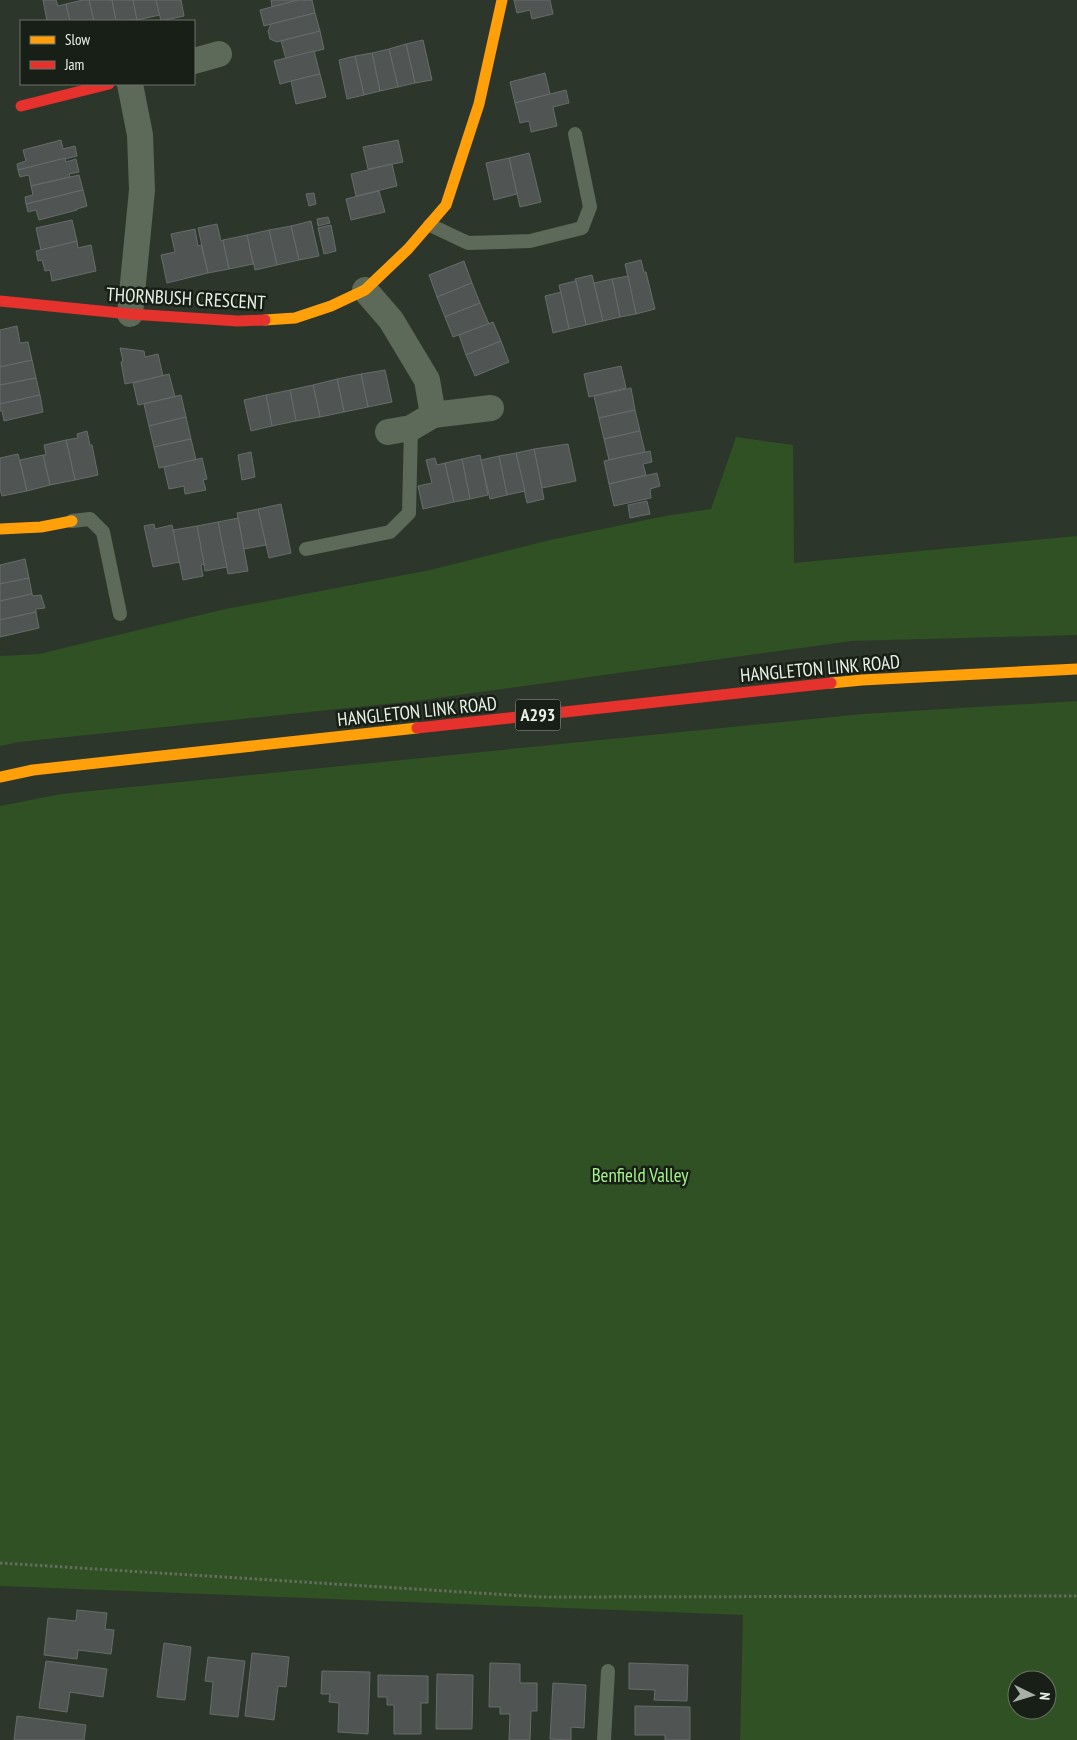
<svg xmlns="http://www.w3.org/2000/svg" width="1077" height="1740" font-family="'PT Sans Narrow',sans-serif">
<style>
.green{fill:#2f5123;fill-rule:evenodd}
.building{fill:#505554;stroke:#676c6c}
.lines{fill:none;stroke-linecap:round;stroke-linejoin:round}
.path{stroke:#646d60;stroke-width:3;stroke-dasharray:2.5 2.5;stroke-linecap:butt}
.lane{stroke:#5d6959;stroke-width:14}
.street{stroke:#5d6959;stroke-width:26}
.slow{stroke:#ff9f0a;stroke-width:11}
.jam{stroke:#e5322d;stroke-width:11}
.labels{text-anchor:middle;stroke-width:5;stroke-linejoin:round;paint-order:stroke}
.shield{fill:#181f16;stroke:#aab3a8;stroke-width:1}
.shield-label{font-size:18px;font-weight:bold;fill:#e9f2e6}
.street-label{font-size:19px;fill:#e9f2e6;stroke:#181f16}
.park-label{font-size:19px;fill:#a6f38b;stroke:#181f16}
</style>
<rect width="100%" height="100%" fill="#2d362a"/>
<g class="green">
<polygon points="736,437 793,445 794,563 1077,536 1077,635 852,641 415,701 19,742 0,746 0,656 39,654 221,610 430,570 550,540 665,516 711,509"/>
<path d="M 1077,701 L 1077,1740 L 740,1740 L 743,1615 L 0,1586 L 0,806 L 61,794 L 862,714 ZM 1017,1680 L 1047,1680 L 1047,1710 L 1017,1710 Z"/>
</g>
<g class="building">
<polygon points="43,0 56,0 58,6 66,4 70,21 47,21"/>
<polygon points="83,0 89,0 94,21 70,21 66,4"/>
<polygon points="89,0 112,0 116,21 94,21"/>
<polygon points="112,0 133,0 137,20 116,21"/>
<polygon points="133,0 156,0 160,15 137,20"/>
<polygon points="156,0 181,0 184,16 161,21"/>
<polygon points="271,0 298,0 272,7"/>
<polygon points="298,0 312,0 315,13 264,26 260,10"/>
<polygon points="514,0 550,0 553,14 532,19 530,10 517,13"/>
<polygon points="315,13 320,31 277,42 270,39 268,31 271,24"/>
<polygon points="320,31 324,49 286,59 281,41"/>
<polygon points="423,40 432,80 415,83 406,44"/>
<polygon points="406,44 415,83 398,87 389,49"/>
<polygon points="389,49 398,87 380,91 372,53"/>
<polygon points="314,51 320,74 280,84 274,61"/>
<polygon points="372,53 380,91 364,95 355,56"/>
<polygon points="355,56 364,95 347,99 339,60"/>
<polygon points="545,73 550,94 515,103 510,82"/>
<polygon points="320,74 326,97 296,104 291,81"/>
<polygon points="566,90 569,103 553,107 557,126 531,132 529,121 520,123 515,103"/>
<polygon points="61,140 63,149 75,146 77,156 18,170 17,164 26,161 23,150"/>
<polygon points="398,140 403,162 368,169 363,147"/>
<polygon points="529,153 541,202 520,207 509,158"/>
<polygon points="65,158 66,162 76,159 79,172 69,174 70,177 31,186 29,175 20,177 18,170"/>
<polygon points="509,158 517,194 494,200 486,163"/>
<polygon points="392,164 397,186 356,196 351,174"/>
<polygon points="79,175 83,190 26,204 25,197 33,195 31,186"/>
<polygon points="83,190 87,206 77,209 77,210 39,220 36,210 28,212 26,204"/>
<polygon points="379,191 385,212 351,220 346,199"/>
<polygon points="314,193 316,204 309,206 306,194"/>
<polygon points="328,217 330,223 318,226 317,219"/>
<polygon points="72,220 77,241 41,250 36,228"/>
<polygon points="311,221 319,256 299,260 291,226"/>
<polygon points="217,224 221,241 223,240 229,269 208,273 198,228"/>
<polygon points="331,225 336,251 324,254 318,228"/>
<polygon points="291,226 299,260 277,265 269,230"/>
<polygon points="195,229 198,246 201,245 208,273 167,283 161,255 175,252 171,234"/>
<polygon points="269,230 277,265 255,270 247,235"/>
<polygon points="247,235 253,264 229,269 223,240"/>
<polygon points="77,241 78,248 91,245 96,271 52,281 50,270 45,271 42,260 38,261 36,251"/>
<polygon points="641,260 644,272 646,272 655,309 636,314 625,264"/>
<polygon points="464,261 472,283 437,297 429,275"/>
<polygon points="592,275 603,321 586,325 575,279"/>
<polygon points="628,276 636,314 620,317 612,279"/>
<polygon points="612,279 620,317 603,321 594,283"/>
<polygon points="576,281 586,325 569,329 559,285"/>
<polygon points="472,283 480,303 445,317 437,297"/>
<polygon points="561,292 569,329 553,333 545,296"/>
<polygon points="480,303 489,324 453,337 445,317"/>
<polygon points="493,322 501,341 466,355 459,335"/>
<polygon points="17,326 20,343 28,342 32,360 0,367 0,330"/>
<polygon points="501,341 509,362 475,376 466,355"/>
<polygon points="120,348 144,351 145,357 158,354 163,376 125,384 121,362 123,361"/>
<polygon points="32,360 36,378 0,385 0,367"/>
<polygon points="621,366 626,388 589,397 584,374"/>
<polygon points="385,370 392,402 368,407 361,374"/>
<polygon points="169,374 175,397 138,405 133,383"/>
<polygon points="361,374 368,407 344,412 337,379"/>
<polygon points="36,378 40,395 0,404 0,385"/>
<polygon points="337,379 344,412 320,417 313,385"/>
<polygon points="313,385 320,417 296,421 290,390"/>
<polygon points="631,388 635,410 599,418 594,396"/>
<polygon points="290,390 296,421 272,426 266,395"/>
<polygon points="40,395 43,412 4,421 2,411 0,411 0,404"/>
<polygon points="181,395 186,417 149,426 144,404"/>
<polygon points="266,395 272,426 251,431 244,400"/>
<polygon points="635,410 640,431 604,439 599,418"/>
<polygon points="186,417 191,439 154,447 149,426"/>
<polygon points="87,431 90,445 92,445 98,475 75,480 66,440 78,438 77,434"/>
<polygon points="640,431 645,452 609,460 604,439"/>
<polygon points="191,439 196,460 159,468 154,447"/>
<polygon points="66,440 75,480 50,485 43,455 46,455 44,445"/>
<polygon points="568,444 576,481 542,488 534,449"/>
<polygon points="534,449 544,499 527,503 516,453"/>
<polygon points="650,451 652,462 643,464 646,475 609,484 604,461"/>
<polygon points="251,452 255,477 242,480 238,455"/>
<polygon points="516,453 525,491 507,495 499,456"/>
<polygon points="18,454 27,491 2,496 0,489 0,458"/>
<polygon points="43,455 50,485 27,491 20,460"/>
<polygon points="480,455 488,495 470,499 462,459"/>
<polygon points="499,456 507,495 490,499 481,460"/>
<polygon points="202,458 207,479 203,480 206,490 185,494 184,486 169,489 164,467"/>
<polygon points="435,458 437,465 445,463 454,502 423,509 418,486 432,483 426,460"/>
<polygon points="462,459 470,499 454,502 445,463"/>
<polygon points="657,473 660,486 650,489 651,498 614,506 609,484"/>
<polygon points="647,501 650,514 630,518 628,505"/>
<polygon points="281,504 291,553 269,558 258,509"/>
<polygon points="258,509 266,545 244,549 237,513"/>
<polygon points="238,518 248,571 228,574 218,522"/>
<polygon points="218,522 227,567 205,571 197,526"/>
<polygon points="154,524 155,529 172,525 180,562 153,567 144,526"/>
<polygon points="197,526 204,564 201,565 203,576 183,580 173,530"/>
<polygon points="25,559 29,578 0,584 0,565"/>
<polygon points="29,578 32,594 0,601 0,584"/>
<polygon points="32,594 33,596 41,595 45,608 36,609 36,612 0,620 0,601"/>
<polygon points="36,612 39,628 0,637 0,620"/>
<polygon points="77,1610 107,1613 105,1629 114,1630 111,1654 78,1650 77,1659 44,1655 48,1618 76,1621"/>
<polygon points="164,1643 191,1647 185,1700 157,1697"/>
<polygon points="252,1653 289,1657 286,1687 278,1686 274,1720 245,1716"/>
<polygon points="208,1657 245,1661 238,1717 210,1714 213,1682 205,1681"/>
<polygon points="46,1661 107,1669 103,1697 70,1692 67,1712 39,1708"/>
<polygon points="490,1663 520,1664 520,1683 537,1683 537,1711 531,1711 530,1740 509,1740 510,1714 500,1714 500,1707 489,1707"/>
<polygon points="629,1663 688,1665 687,1701 654,1700 655,1690 629,1689"/>
<polygon points="322,1671 370,1672 368,1734 338,1732 339,1703 329,1702 330,1694 321,1694"/>
<polygon points="437,1674 473,1675 472,1729 436,1729"/>
<polygon points="378,1675 428,1676 428,1703 421,1703 421,1734 394,1734 394,1705 387,1705 387,1697 378,1697"/>
<polygon points="553,1683 586,1685 584,1728 571,1727 571,1740 550,1739"/>
<polygon points="635,1706 690,1707 690,1740 665,1740 665,1735 635,1735"/>
<polygon points="17,1716 86,1725 84,1740 14,1740"/>
</g>
<g class="lines">
<polyline class="path" points="0,1563 542,1597 1077,1596"/>
<g class="lane">
<polyline points="430,225 468,243 530,241 582,228 590,207 575,134"/>
<polyline points="72,521 90,519 103,532 120,614"/>
<polyline points="306,549 390,532 409,513 411,428"/>
<polyline points="604,1740 608,1671"/>
</g>
<g class="street">
<polyline points="194,61 219,54"/>
<polyline points="130,84 140,135 142,190 130,314"/>
<polyline points="365,290 391,320 427,380 433,415 411,428 388,432"/>
<polyline points="433,415 491,408"/>
</g>
<g class="slow">
<polyline points="265,320 295,318 331,306 365,290 408,249 446,205 479,104 502,0"/>
<polyline points="0,529 41,527 72,521"/>
<polyline points="831,683 862,680 1077,669"/>
<polyline points="0,777 33,770 417,728"/>
</g>
<g class="jam">
<polyline points="21,106 109,84"/>
<polyline points="0,301 130,314 238,321 265,320"/>
<polyline points="417,728 831,683"/>
</g>
</g>
<g class="labels">
<rect class="shield" x="515.5" y="699.5" width="45" height="31" rx="4"/>
<g class="shield-label">
<text x="538" y="721">A293</text>
</g>
<g class="street-label">
<text transform="translate(186 298) rotate(3)" y="7">THORNBUSH CRESCENT</text>
<text transform="translate(820 668) rotate(-5)" y="7">HANGLETON LINK ROAD</text>
<text transform="translate(417 711) rotate(-6)" y="7">HANGLETON LINK ROAD</text>
</g>
<g class="park-label">
<text x="640" y="1182">Benfield Valley</text>
</g>
</g>
<rect x="20" y="20" width="175" height="65" fill="#181f16" stroke="#6c7369"/>
<rect x="30" y="36" width="25" height="8" fill="#ff9f0a" stroke="#6c7369"/>
<text x="65" y="45" font-size="15" fill="#e9f2e6">Slow</text>
<rect x="30" y="61" width="25" height="8" fill="#e5322d" stroke="#6c7369"/>
<text x="65" y="70" font-size="15" fill="#e9f2e6">Jam</text>
<g transform="translate(1032 1695) rotate(95)"><circle r="24" fill="#181f16" stroke="#6c7369"/>
<path d="M0-4L9 19L0 12L-9 19Z" fill="#a7b0a4"/>
<text y="-8" font-size="14" font-weight="bold" text-anchor="middle" fill="#e9f2e6">N</text>
</g>
</svg>
